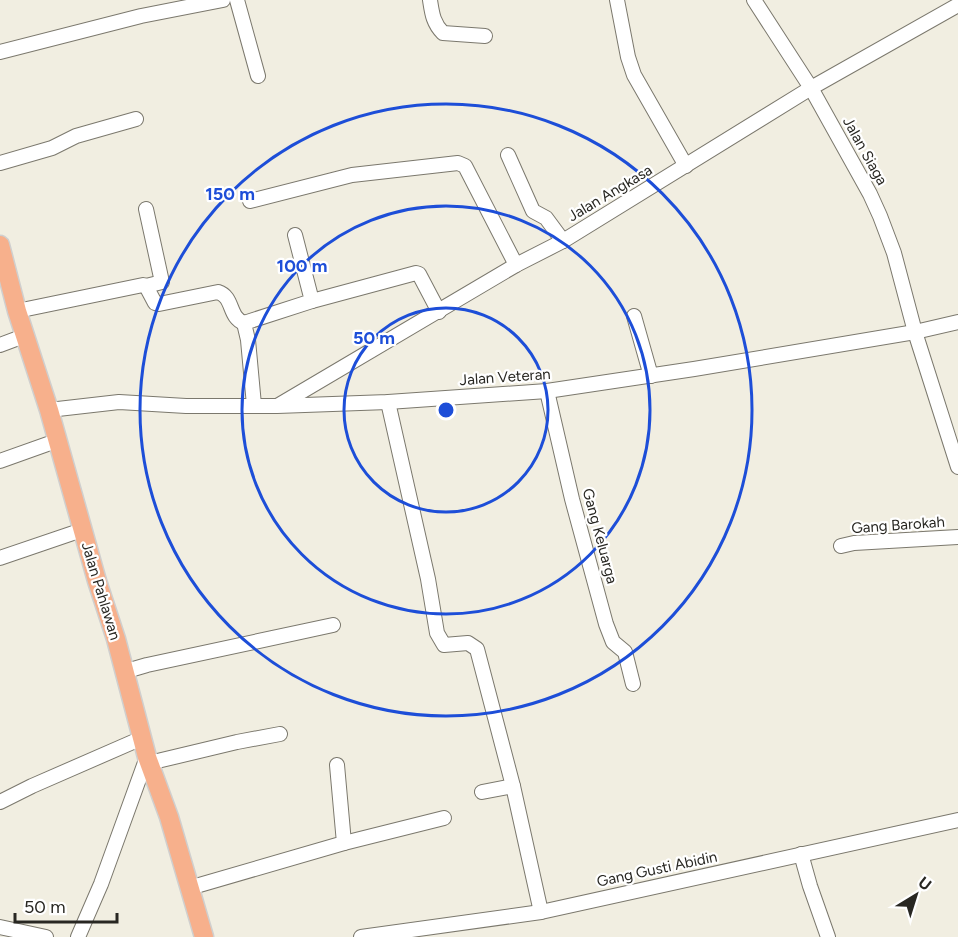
<svg xmlns="http://www.w3.org/2000/svg" width="958" height="937" font-family="Figtree,sans-serif">
<style>
.lines{fill:none;stroke-linecap:round;stroke-linejoin:round}
.minor-casing{stroke:#7b786d;stroke-width:16}
.major-casing{stroke:#d0cfce;stroke-width:21}
.minor{stroke:#fff;stroke-width:14}
.major{stroke:#f7b08c;stroke-width:18}
.ring{fill:none;stroke:#1d4ed8;stroke-width:3}
.labels{text-anchor:middle;stroke-width:4.5;stroke-linejoin:round;paint-order:stroke}
.street-label{font-size:15px;fill:#282722;stroke:#fff}
.centre{fill:#1d4ed8;stroke:#fff;stroke-width:3}
.ring-label{font-size:18px;text-anchor:middle;font-weight:bold;fill:#1d4ed8;stroke:#fff;stroke-width:4.5;stroke-linejoin:round;paint-order:stroke}
</style>
<rect width="100%" height="100%" fill="#f1eee1"/>
<g class="lines">
<defs>
<g id="minor">
<polyline points="237,0 258,76"/>
<path d="M 430,0 C 432,13 433,23 443,33 L 485,36"/>
<polyline points="617,0 628,57 634,75 686,166"/>
<polyline points="754,0 811,88 870,194 880,216 894,253 915,332 958,467"/>
<polyline points="0,52 141,16 223,0"/>
<polyline points="508,155 533,211 546,218 563,241"/>
<polyline points="0,163 52,148 76,136 136,119"/>
<polyline points="250,201 352,175 458,163 465,166 516,265"/>
<polyline points="146,286 162,282 146,209"/>
<polyline points="312,301 416,273 419,274 439,312"/>
<path d="M 17,311 L 143,285 L 146,286 L 155,303 L 159,304 L 218,292 C 234,297 228,317 244,323"/>
<polyline points="634,316 651,376"/>
<polyline points="0,345 24,336"/>
<polyline points="547,391 572,499 606,624 613,642 625,652 633,684"/>
<polyline points="388,402 428,579 437,633 444,645 468,643 477,649 513,786 541,912"/>
<polyline points="254,405 248,340 244,323 312,301 295,235"/>
<polyline points="279,405 516,265 563,241 811,88 958,5"/>
<polyline points="49,410 119,402 186,406 277,406 388,402 547,391 694,369 915,332 958,322"/>
<polyline points="0,461 56,441"/>
<polyline points="841,546 854,543 958,537"/>
<polyline points="0,558 82,530"/>
<polyline points="123,672 147,665 333,625"/>
<polyline points="149,763 237,742 280,734"/>
<polyline points="482,792 513,786"/>
<polyline points="0,802 32,786 142,738"/>
<polyline points="344,843 444,818"/>
<polyline points="801,854 810,886 828,937"/>
<polyline points="189,888 344,843 337,765"/>
<polyline points="0,927 46,937"/>
<polyline points="78,937 101,884 147,757"/>
<polyline points="361,937 541,912 958,820"/>
</g>
<polyline id="major" points="0,245 17,311 49,410 97,581 116,639 147,757 169,817 204,937"/>
</defs>
<use href="#minor" class="minor-casing"/>
<use href="#major" class="major-casing"/>
<use href="#minor" class="minor"/>
<use href="#major" class="major"/>
</g>
<g class="ring">
<circle cx="446" cy="410" r="102"/>
<circle cx="446" cy="410" r="204"/>
<circle cx="446" cy="410" r="306"/>
</g>
<g class="labels">
<g class="street-label">
<text transform="translate(865 151) rotate(61)" y="5">Jalan Siaga</text>
<text transform="translate(610 193) rotate(-31)" y="5">Jalan Angkasa</text>
<text transform="translate(505 377) rotate(-4)" y="5">Jalan Veteran</text>
<text transform="translate(898 525) rotate(-4)" y="5">Gang Barokah</text>
<text transform="translate(600 536) rotate(75)" y="5">Gang Keluarga</text>
<text transform="translate(101 591) rotate(73)" y="5">Jalan Pahlawan</text>
<text transform="translate(657 869) rotate(-12)" y="5">Gang Gusti Abidin</text>
</g>
</g>
<circle cx="446" cy="410" r="9" class="centre"/>
<g class="ring-label">
<text x="230" y="200">150 m</text>
<text x="302" y="272">100 m</text>
<text x="374" y="344">50 m</text>
</g>
<g transform="translate(916 895) rotate(38)" stroke="#ffffff" stroke-width="4.5" paint-order="stroke">
<path d="M0-4.5L10 22L0 15L-10 22Z" fill="#282722"/>
<text y="-9" font-size="16" font-weight="bold" text-anchor="middle" fill="#282722">U</text>
</g>
<path d="M15 913v9h102v-9" fill="none" stroke="#282722" stroke-width="3"/>
<text x="24" y="913" font-size="18" fill="#282722" stroke="#ffffff" stroke-width="4.5" paint-order="stroke">50 m</text>
</svg>
